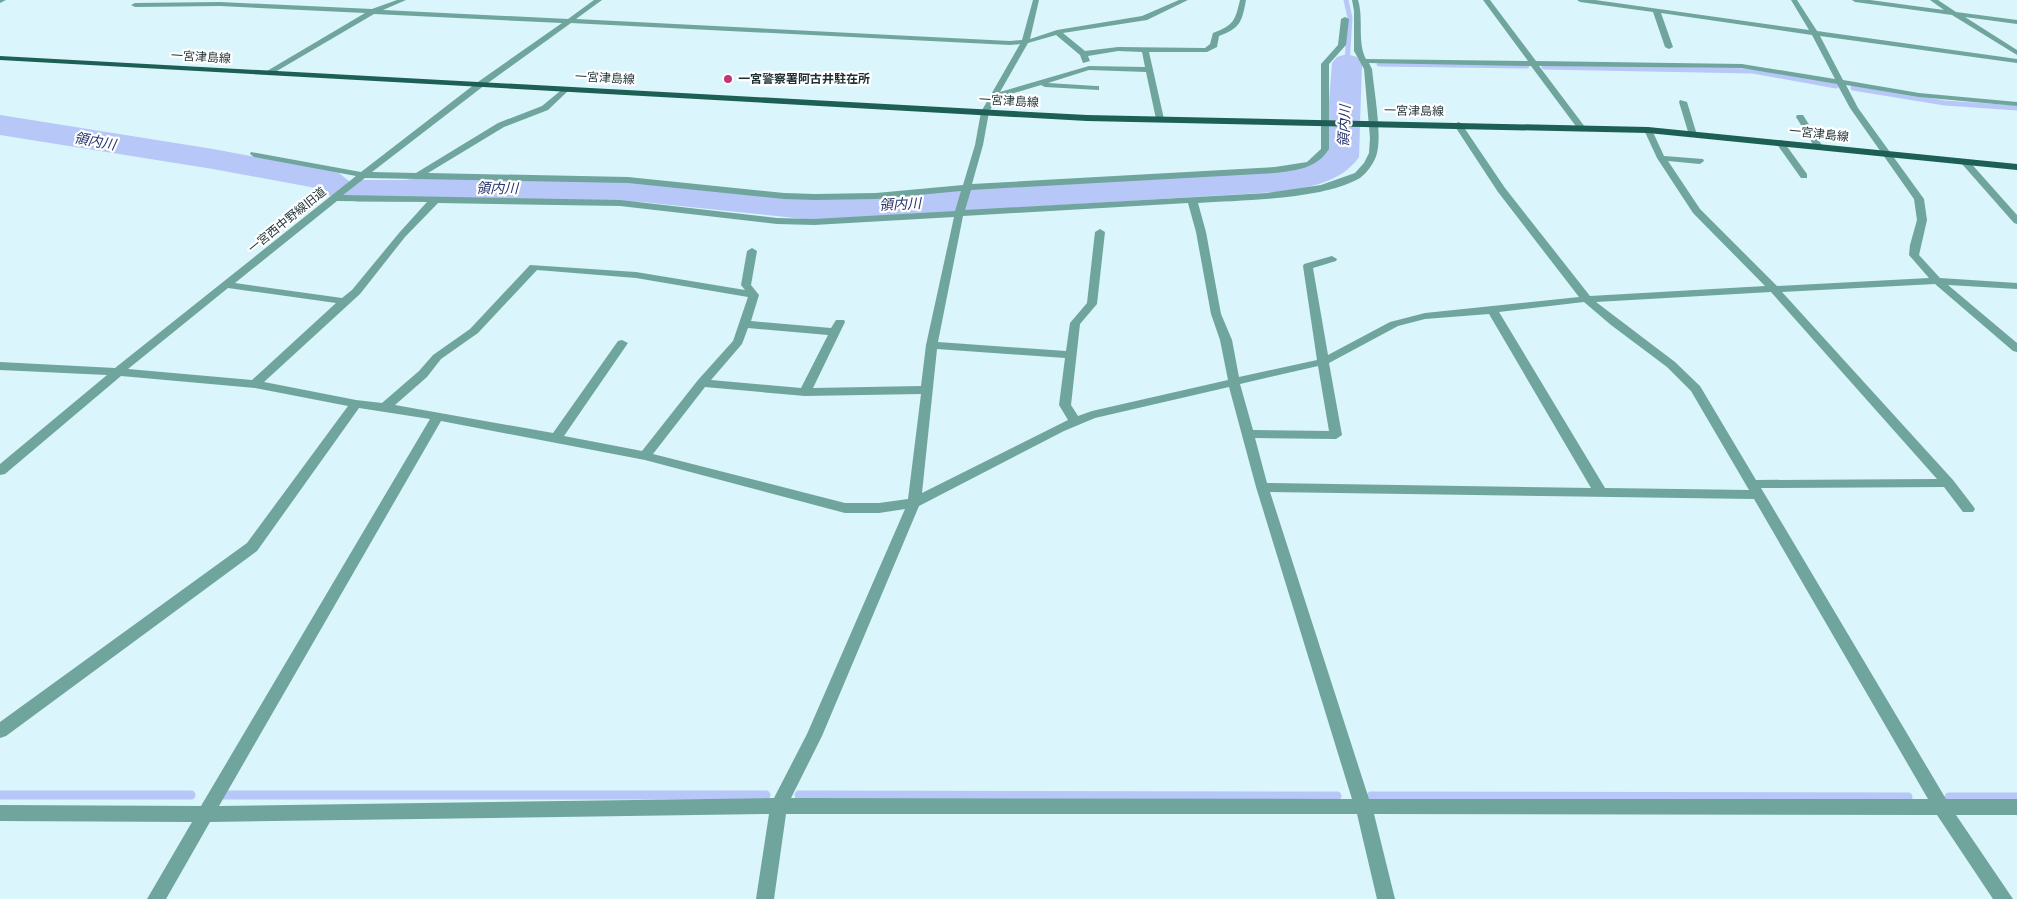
<svg xmlns="http://www.w3.org/2000/svg" width="2017" height="899" font-family="Arial,'Noto Sans JP',sans-serif">
<style>
.lines{fill:none;stroke-linecap:round;stroke-linejoin:round}
.stream-far1{stroke:#b7c7f8;stroke-width:5}
.stream{stroke:#b7c7f8;stroke-width:9}
.river{fill:#b7c7f8;fill-rule:evenodd}
.minor{fill:#6fa59c;fill-rule:evenodd}
.major{fill:#1d5e55;fill-rule:evenodd}
.poi-dot{fill:#c13772;stroke:#fff;stroke-width:2}
.labels{text-anchor:middle;stroke-width:4.5;stroke-linejoin:round;paint-order:stroke}
.far-street-label{font-size:12px;fill:#1d2f33;stroke:#fff}
.far-poi-label{font-size:12px;font-weight:bold;fill:#1d2f33;stroke:#fff;text-anchor:start}
.far-water-label{font-size:14px;font-style:italic;fill:#26336c;stroke:#fff}
</style>
<rect width="100%" height="100%" fill="#daf5fb"/>
<g class="lines">
<g class="stream-far1">
<polyline points="1346,0 1350,18 1347,63 1361,63"/>
<polyline points="1379,64 1527,66"/>
<polyline points="1544,67 1753,71 1836,86"/>
<polyline points="1853,88 1945,103 2017,108"/>
</g>
<g class="stream">
<polyline points="0,795 191,795"/>
<polyline points="222,795 766,795"/>
<polyline points="799,795 1337,796"/>
<polyline points="1371,796 1908,797"/>
<polyline points="1949,797 2017,797"/>
</g>
<path class="river" d="M 1347,54 L 1357,57 L 1362,63 L 1359,157 C 1341,183 1307,188 1277,192 L 814,220 L 642,202 L 438,198 L 404,202 L 358,202 L 345,199 L 344,196 C 332,198 325,195 316,188 L 213,169 L 0,135 L 0,115 L 213,149 L 327,170 L 339,173 L 350,182 L 358,180 L 404,180 L 438,176 L 642,180 L 814,198 L 1277,172 L 1300,168 L 1325,154 L 1332,63 L 1337,57 Z"/>
<g class="minor">
<polygon points="0,0 6,0 0,3"/>
<path d="M 397,0 L 406,0 L 383,10 L 568,19 L 594,0 L 602,0 L 576,19 L 1010,41 L 1022,40 L 1033,0 L 1039,0 L 1030,39 L 1057,30 L 1142,16 L 1179,0 L 1188,0 L 1147,20 L 1063,33 L 1085,51 L 1118,47 L 1205,48 L 1210,44 L 1213,33 C 1234,25 1235,21 1240,0 L 1246,0 C 1242,21 1241,28 1219,36 L 1217,47 L 1207,52 L 1149,52 L 1164,119 L 1163,121 L 1156,119 L 1146,72 L 1089,70 L 1048,83 L 1096,86 L 1099,86 L 1099,90 L 1045,87 L 1041,85 L 997,98 L 989,112 L 983,145 L 972,184 L 1275,167 L 1307,162 L 1321,149 L 1321,64 L 1338,45 L 1341,19 L 1345,17 L 1349,19 L 1346,45 L 1329,64 L 1329,149 C 1316,169 1297,170 1275,173 L 971,190 L 965,210 L 1267,193 L 1321,185 L 1355,173 L 1364,163 L 1369,153 L 1370,138 L 1364,69 L 1354,51 L 1354,11 L 1352,0 L 1358,0 C 1364,19 1357,42 1366,59 L 1528,61 L 1483,0 L 1490,0 L 1536,61 L 1742,64 L 1835,79 L 1812,35 L 1661,13 L 1673,47 L 1669,49 L 1665,47 L 1653,12 L 1580,2 L 1577,0 L 1595,0 L 1809,30 L 1791,0 L 1797,0 L 1817,31 L 2017,59 L 2017,63 L 1820,36 L 1843,80 L 1919,93 L 2017,102 L 2017,106 L 1919,97 L 1846,85 L 1858,108 L 1924,199 L 1927,220 L 1919,255 L 1940,278 L 2017,283 L 2017,289 L 1948,285 L 2017,343 L 2017,352 L 2013,351 L 1935,284 L 1782,292 L 1953,480 L 1973,506 L 1975,509 L 1973,512 L 1963,512 L 1944,487 L 1761,488 L 1946,799 L 2017,799 L 2017,815 L 1956,815 L 2013,899 L 1993,899 L 1937,815 L 1374,814 L 1395,899 L 1377,899 L 1357,814 L 786,814 L 774,899 L 756,899 L 769,814 L 210,822 L 166,899 L 147,899 L 192,822 L 0,821 L 0,805 L 201,806 L 430,419 L 359,408 L 257,551 L 6,736 L 0,738 L 0,722 L 247,543 L 348,406 L 255,388 L 121,376 L 5,474 L 0,475 L 0,464 L 107,375 L 0,370 L 0,362 L 115,368 L 356,176 L 254,157 L 250,154 L 251,152 L 361,172 L 475,84 L 562,23 L 374,14 L 270,75 L 266,73 L 267,71 L 365,13 L 220,6 L 135,7 L 131,5 L 135,3 L 220,2 L 372,9 ZM 571,23 L 1010,45 L 1020,44 L 981,112 L 975,145 L 963,185 L 876,193 L 815,194 L 784,193 L 628,177 L 428,173 L 504,127 L 548,110 L 568,91 L 569,89 L 565,87 L 542,106 L 498,123 L 416,173 L 372,172 L 481,88 ZM 1056,35 L 1080,55 L 1083,63 L 1090,61 L 1088,56 L 1118,51 L 1142,52 L 1145,67 L 1089,66 L 1000,92 L 1028,43 ZM 1369,63 L 1531,66 L 1578,129 L 1581,130 L 1585,127 L 1539,66 L 1742,68 L 1837,84 L 1850,108 L 1914,199 L 1917,220 L 1910,245 L 1909,255 L 1929,278 L 1777,286 L 1700,209 L 1668,161 L 1700,164 L 1704,161 L 1703,159 L 1664,156 L 1652,130 L 1648,127 L 1644,130 L 1657,158 L 1693,213 L 1765,286 L 1590,296 L 1505,188 L 1461,123 L 1458,122 L 1454,125 L 1498,192 L 1579,297 L 1425,313 L 1390,322 L 1328,355 L 1313,268 L 1336,261 L 1337,259 L 1332,256 L 1304,264 L 1303,266 L 1317,360 L 1239,377 L 1232,340 L 1221,314 L 1206,232 L 1198,203 C 1242,200 1322,200 1360,178 C 1367,173 1375,162 1377,153 C 1382,133 1374,91 1372,69 ZM 365,178 L 628,183 L 784,199 L 815,200 L 876,199 L 961,191 L 955,211 L 814,219 L 777,218 L 620,200 L 343,195 ZM 337,201 L 427,202 L 399,233 L 352,290 L 342,298 L 235,283 ZM 438,203 L 620,206 L 777,224 L 814,225 L 954,217 L 926,345 L 921,386 L 813,388 L 845,322 L 844,320 L 836,320 L 831,328 L 751,321 L 759,295 L 751,285 L 757,251 L 752,248 L 747,251 L 741,285 L 745,290 L 636,272 L 530,265 L 470,329 L 433,355 L 419,371 L 382,403 L 356,400 L 264,382 L 360,294 L 405,237 ZM 1188,203 L 1196,232 L 1211,314 L 1220,340 L 1228,380 L 1092,411 L 1078,416 L 1071,405 L 1080,324 L 1097,304 L 1105,232 L 1100,229 L 1095,232 L 1087,303 L 1070,323 L 1066,351 L 938,342 L 963,216 ZM 537,270 L 636,278 L 748,297 L 733,341 L 698,380 L 642,451 L 564,436 L 628,343 L 622,340 L 618,341 L 553,433 L 395,405 L 427,377 L 441,359 L 478,333 ZM 228,288 L 336,303 L 252,380 L 128,369 ZM 1771,292 L 1937,479 L 1756,480 L 1700,386 L 1675,362 L 1596,302 ZM 1584,302 L 1611,325 L 1667,367 L 1691,391 L 1749,490 L 1605,488 L 1499,312 ZM 1489,314 L 1591,488 L 1267,483 L 1255,438 L 1336,439 L 1342,435 L 1329,363 L 1398,326 L 1425,319 ZM 748,328 L 828,335 L 801,388 L 711,380 L 742,344 ZM 937,349 L 1065,358 L 1059,405 L 1068,420 L 922,493 ZM 1318,366 L 1329,431 L 1253,430 L 1240,384 ZM 705,387 L 805,396 L 921,394 L 908,499 L 879,503 L 845,503 L 653,454 ZM 1229,387 L 1256,487 L 1352,799 L 791,798 L 822,736 L 919,506 L 1064,431 L 1095,418 ZM 441,421 L 645,460 L 845,513 L 879,513 L 905,509 L 807,734 L 774,798 L 219,806 ZM 1270,492 L 1754,499 L 1928,799 L 1369,799 Z"/>
<polygon points="1852,0 1870,0 1944,10 1930,0 1938,0 1956,12 2017,20 2017,24 1965,17 2017,50 2017,55 1952,15 1855,2"/>
<polygon points="1680,100 1687,102 1697,135 1696,137 1689,135 1679,102"/>
<polygon points="1797,115 1803,115 1823,147 1822,149 1816,149 1796,117"/>
<polygon points="1780,140 1783,141 1807,174 1807,178 1801,178 1776,143"/>
<polygon points="1965,159 1968,160 2017,215 2017,224 2014,223 1962,164 1962,160"/>
</g>
<polygon class="major" points="0,56 1087,115 1648,127 2017,164 2017,170 1648,133 1087,121 0,60"/>
</g>
<circle class="poi-dot" cx="728" cy="79" r="5"/>
<g class="labels">
<g class="far-street-label">
<text transform="translate(201 57) rotate(3)" y="4">一宮津島線</text>
<text transform="translate(605 78) rotate(3)" y="4">一宮津島線</text>
<text transform="translate(1009 101) rotate(3)" y="4">一宮津島線</text>
<text transform="translate(1414 111) rotate(1)" y="4">一宮津島線</text>
<text transform="translate(1819 134) rotate(6)" y="4">一宮津島線</text>
<text transform="translate(287 220) rotate(-39)" y="4">一宮西中野線旧道</text>
</g>
<g class="far-poi-label">
<text x="738" y="83">一宮警察署阿古井駐在所</text>
</g>
<g class="far-water-label">
<text transform="translate(1344 126) rotate(-87)" y="5">領内川</text>
<text transform="translate(95 141) rotate(10)" y="5">領内川</text>
<text transform="translate(497 188) rotate(1)" y="5">領内川</text>
<text transform="translate(900 204) rotate(-3)" y="5">領内川</text>
</g>
</g>
</svg>
